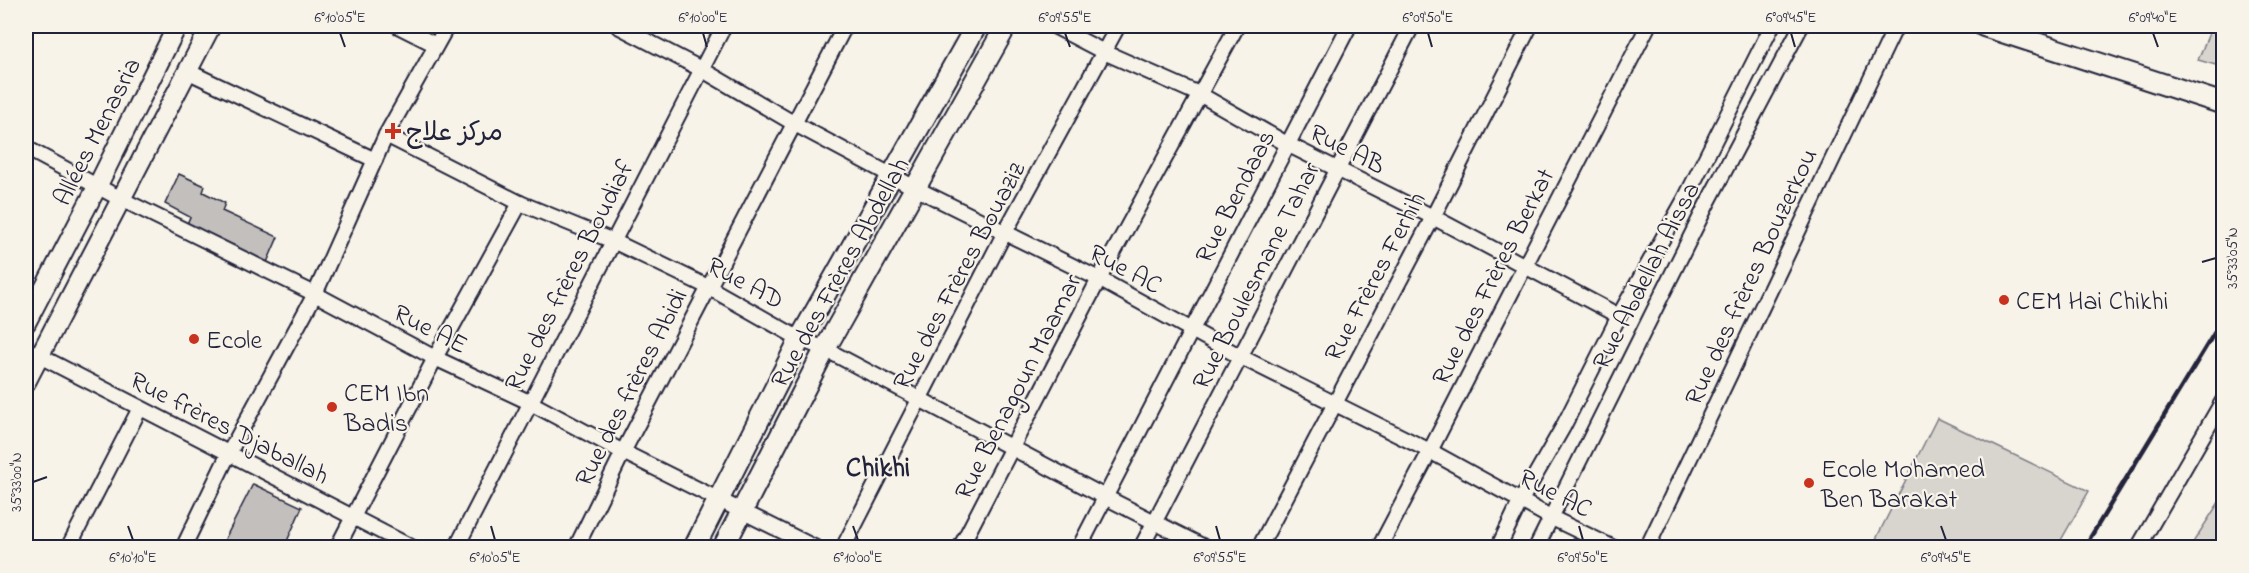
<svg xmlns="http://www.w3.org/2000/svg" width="2249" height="573" font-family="'Indie Flower','Playpen Sans Arabic',sans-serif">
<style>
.grass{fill:#d8d5cf;stroke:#7d7c85;stroke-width:1.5}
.building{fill:#c2bfbd;stroke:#22223b;stroke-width:1.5}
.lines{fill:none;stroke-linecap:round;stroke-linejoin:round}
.minor-casing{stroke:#22223b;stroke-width:18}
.tertiary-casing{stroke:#22223b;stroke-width:22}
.secondary-casing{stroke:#22223b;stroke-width:24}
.minor{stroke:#f7f3e8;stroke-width:14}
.tertiary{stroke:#f7f3e8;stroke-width:18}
.secondary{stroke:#f7f3e8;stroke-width:20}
.rail{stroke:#22223b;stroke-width:4.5}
.ticks{fill:none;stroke:#22223b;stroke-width:2}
.poi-dot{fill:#c8321e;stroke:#f7f3e8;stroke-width:2}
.labels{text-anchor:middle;stroke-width:4.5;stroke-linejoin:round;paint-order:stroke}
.street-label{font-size:26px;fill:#22223b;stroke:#f7f3e8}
.poi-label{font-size:26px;fill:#22223b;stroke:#f7f3e8;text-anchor:start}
.quarter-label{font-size:28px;font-weight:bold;fill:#22223b;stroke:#f7f3e8}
.neatline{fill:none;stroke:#22223b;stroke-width:2}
.ticks-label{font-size:15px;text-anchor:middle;fill:#22223b}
</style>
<rect width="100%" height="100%" fill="#f7f3e8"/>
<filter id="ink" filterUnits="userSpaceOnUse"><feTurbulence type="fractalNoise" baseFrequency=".0167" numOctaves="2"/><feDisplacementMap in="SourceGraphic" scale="12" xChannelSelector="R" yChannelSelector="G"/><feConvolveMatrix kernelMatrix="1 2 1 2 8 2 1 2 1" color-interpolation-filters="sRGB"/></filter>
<g filter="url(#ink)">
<g class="grass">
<polygon points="2212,26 2223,26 2223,67 2198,60"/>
<polygon points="1937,418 2089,491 2057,547 1872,547"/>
<polygon points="2223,496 2223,547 2190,547"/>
</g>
<g class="building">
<polygon points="179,174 205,186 203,192 225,203 222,211 278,237 265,267 185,228 190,217 165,204"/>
<polygon points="253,484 302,507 284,548 233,548 223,543"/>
</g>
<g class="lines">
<defs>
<g id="minor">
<polyline points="398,26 436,45"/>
<polyline points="618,26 701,69 795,124 915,188 1099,279 1241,357 1430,451 1552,518 1614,548"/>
<polyline points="1054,26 1104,52 1201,95 1287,144 1433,217 1619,316"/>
<polyline points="187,71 375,160"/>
<polyline points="386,135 520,203 613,241 708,287 800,339 825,349 1105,497 1206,548"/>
<polyline points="26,148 121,199 315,294 435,358 529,402 623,452 816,548"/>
<polyline points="26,349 413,548"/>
<polyline points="68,548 140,408"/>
<polyline points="183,548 229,453 315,294 386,135 447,26"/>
<polyline points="337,548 435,358 520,203"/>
<polyline points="456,548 724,26"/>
<polyline points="576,548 623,452 845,26"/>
<polyline points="843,548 1004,234 1118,26"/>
<polyline points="960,548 1099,279 1237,26"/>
<polyline points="1079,548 1349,26"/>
<polyline points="1141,548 1412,26"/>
<polyline points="1259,548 1433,217 1530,26"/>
<polyline points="1379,548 1430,451 1648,26"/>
<polyline points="1498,548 1520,502 1563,427 1619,316 1685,199 1772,26"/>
<polyline points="1536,548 1707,204 1801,26"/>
<polyline points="1647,548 1896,26"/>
<polyline points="2138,548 2224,399"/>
</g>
<g id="tertiary">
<polyline points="26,323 97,187 177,26"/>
<polyline points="26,382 211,26"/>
</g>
<g id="secondary">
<polyline points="1984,26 2224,104"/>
<polyline points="694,548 800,339 976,26"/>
<polyline points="723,548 825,349 1006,26"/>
</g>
</defs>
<use href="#minor" class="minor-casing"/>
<use href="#tertiary" class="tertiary-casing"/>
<use href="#secondary" class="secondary-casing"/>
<use href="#minor" class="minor"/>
<use href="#tertiary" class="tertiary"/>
<use href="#secondary" class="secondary"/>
<polyline class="rail" points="2084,548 2224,317"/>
</g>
</g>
<path class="ticks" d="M 340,33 L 345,47M 703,33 L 707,47M 1065,33 L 1070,47M 1428,33 L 1432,47M 1791,33 L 1795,47M 2153,33 L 2158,47M 2202,262 L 2216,258M 33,482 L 47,477M 128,526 L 133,540M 491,526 L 495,540M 853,526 L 858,540M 1216,526 L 1220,540M 1579,526 L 1583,540M 1941,526 L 1946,540"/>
<g class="poi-dot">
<path d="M390 122h6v6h6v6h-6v6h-6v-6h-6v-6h6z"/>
<circle cx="2004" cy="300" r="6"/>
<circle cx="194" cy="339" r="6"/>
<circle cx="332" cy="407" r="6"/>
<circle cx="1809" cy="483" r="6"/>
</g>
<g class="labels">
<g class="street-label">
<text transform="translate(96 131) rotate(-63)" y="9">Allées Menasria</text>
<text transform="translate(1348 148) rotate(27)" y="9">Rue AB</text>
<text transform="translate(1234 196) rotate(-63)" y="9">Rue Bendaas</text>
<text transform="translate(1126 268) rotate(28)" y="9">Rue AC</text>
<text transform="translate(839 272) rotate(-61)" y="9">Rue des Frères Abdellah</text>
<text transform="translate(568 275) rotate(-63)" y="9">Rue des frères Boudiaf</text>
<text transform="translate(958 275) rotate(-62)" y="9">Rue des Frères Bouaziz</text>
<text transform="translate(1255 275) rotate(-63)" y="9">Rue Boulesmane Tahar</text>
<text transform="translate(1645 275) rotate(-63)" y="9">Rue Abdellah Aissa</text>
<text transform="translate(1374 276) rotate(-62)" y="9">Rue Frères Ferhih</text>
<text transform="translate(1492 276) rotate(-63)" y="9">Rue des Frères Berkat</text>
<text transform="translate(1750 276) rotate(-65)" y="9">Rue des frères Bouzerkou</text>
<text transform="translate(746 282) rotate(28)" y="9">Rue AD</text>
<text transform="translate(431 328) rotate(27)" y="9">Rue AE</text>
<text transform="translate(1017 386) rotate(-63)" y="9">Rue Benagoun Maamar</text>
<text transform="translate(630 387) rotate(-63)" y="9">Rue des frères Abidi</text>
<text transform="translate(230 427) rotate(27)" y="9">Rue frères Djaballah</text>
<text transform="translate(1556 492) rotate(27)" y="9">Rue AC</text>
</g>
<g class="poi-label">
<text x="406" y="140">مركز علاج</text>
<text x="2016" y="309">CEM Hai Chikhi</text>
<text x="206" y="348">Ecole</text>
<text x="344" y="401">CEM Ibn<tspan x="344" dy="30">Badis</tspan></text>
<text x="1821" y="477">Ecole Mohamed<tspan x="1821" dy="30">Ben Barakat</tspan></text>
</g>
<g class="quarter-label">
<text x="878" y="476">Chikhi</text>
</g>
</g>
<rect width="2249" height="573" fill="none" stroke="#f7f3e8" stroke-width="66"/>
<rect x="33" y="33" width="2183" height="507" class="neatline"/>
<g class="ticks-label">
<text x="340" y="22">6°10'05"E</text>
<text x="703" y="22">6°10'00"E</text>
<text x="1065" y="22">6°09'55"E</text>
<text x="1428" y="22">6°09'50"E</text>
<text x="1791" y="22">6°09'45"E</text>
<text x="2153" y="22">6°09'40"E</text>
<text transform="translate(2232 258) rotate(-90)" y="5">35°33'05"N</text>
<text transform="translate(16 482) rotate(-90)" y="5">35°33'00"N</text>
<text x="133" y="562">6°10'10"E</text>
<text x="495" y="562">6°10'05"E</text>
<text x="858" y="562">6°10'00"E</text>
<text x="1220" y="562">6°09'55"E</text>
<text x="1583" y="562">6°09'50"E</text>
<text x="1946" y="562">6°09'45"E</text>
</g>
</svg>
